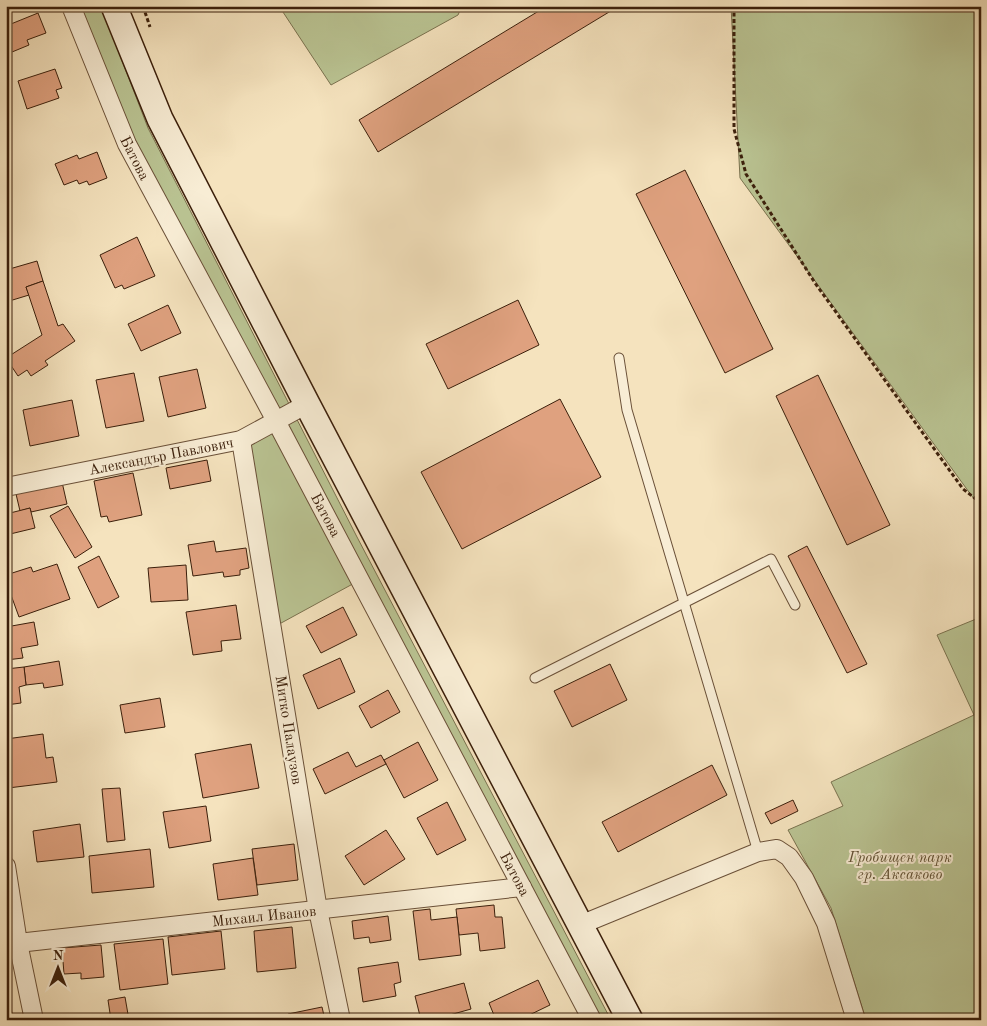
<svg xmlns="http://www.w3.org/2000/svg" width="987" height="1026" font-family="'Old Standard TT',serif">
<style>
.green{fill:#bac493;stroke:#7a724f}
.building{fill:#dfa17f;stroke:#3b1f0b}
.lines{fill:none;stroke-linecap:round;stroke-linejoin:round}
.lane-casing{stroke:#6a5038;stroke-width:11}
.street-casing{stroke:#6a5038;stroke-width:20}
.secondary-casing{stroke:#3b1f0b;stroke-width:28}
.path{stroke:#3b1f0b;stroke-width:3;stroke-dasharray:4 2.5;stroke-linecap:butt}
.lane{stroke:#f8edd5;stroke-width:9}
.street{stroke:#f8edd5;stroke-width:18}
.secondary{stroke:#f8edd5;stroke-width:25}
.labels{text-anchor:middle;stroke-width:4;stroke-linejoin:round;paint-order:stroke}
.street-label{font-size:15px;fill:#3b1f0b;stroke:#f8edd5}
.park-label{font-size:15px;font-style:italic;fill:#615134;stroke:#f8edd5}
</style>
<rect width="100%" height="100%" fill="#f5e3be"/>
<filter id="stains"><feTurbulence type="fractalNoise" baseFrequency=".004" numOctaves="4"/><feColorMatrix values="0 0 0 0 .2 0 0 0 0 .09 0 0 0 0 .02 0 0 0 .5 -.17"/></filter>
<radialGradient id="worn" r=".72"><stop offset=".6" stop-color="#630" stop-opacity="0"/><stop offset="1" stop-color="#630" stop-opacity=".3"/></radialGradient>
<g class="green">
<polygon points="71,6 101,6 148,128 357,537 611,1020 592,1020 360,580 272,628 241,440 276,421 127,144"/>
<polygon points="279,6 462,6 458,15 331,85"/>
<polygon points="731,6 981,6 981,503 974,499 740,178"/>
<polygon points="981,617 981,1020 866,1020 831,908 788,830 843,806 831,782 974,715 937,635"/>
</g>
<g class="building">
<polygon points="547,6 619,6 378,152 359,120"/>
<polygon points="38,13 46,33 27,40 29,45 12,52 6,37 6,26"/>
<polygon points="55,69 62,88 56,90 59,98 27,109 18,81"/>
<polygon points="97,152 107,178 89,185 87,181 79,184 77,180 64,185 55,164 77,155 79,159"/>
<polygon points="685,170 773,349 725,373 636,194"/>
<polygon points="137,237 155,276 124,289 122,285 115,288 100,255"/>
<polygon points="37,261 43,281 26,287 29,295 6,302 6,270"/>
<polygon points="43,281 58,326 63,324 75,341 45,361 48,365 31,376 27,370 18,376 6,358 42,335 26,287"/>
<polygon points="518,300 539,345 448,389 426,344"/>
<polygon points="168,305 181,333 141,351 128,324"/>
<polygon points="197,369 206,408 168,417 159,377"/>
<polygon points="134,373 144,421 106,428 96,380"/>
<polygon points="818,375 890,525 847,545 776,396"/>
<polygon points="560,399 601,477 462,549 421,472"/>
<polygon points="72,400 79,436 30,446 23,410"/>
<polygon points="207,460 211,481 170,489 166,468"/>
<polygon points="133,473 142,515 109,522 107,516 101,517 94,481"/>
<polygon points="62,482 67,504 31,512 30,508 20,511 16,494"/>
<polygon points="68,506 92,547 75,558 50,516"/>
<polygon points="30,508 35,528 6,535 6,514"/>
<polygon points="214,541 216,552 246,548 249,568 240,570 240,575 224,577 223,572 193,576 188,545"/>
<polygon points="807,546 867,664 847,673 788,556"/>
<polygon points="99,556 119,597 98,608 78,567"/>
<polygon points="57,564 70,599 19,617 11,595 6,596 6,575 31,567 33,572"/>
<polygon points="186,565 188,600 151,602 148,568"/>
<polygon points="236,605 241,639 221,641 222,651 193,655 186,612"/>
<polygon points="343,607 357,635 321,653 306,626"/>
<polygon points="34,622 38,645 21,648 23,658 6,660 6,627"/>
<polygon points="340,658 355,692 318,709 303,675"/>
<polygon points="59,661 63,685 44,688 43,683 26,685 24,667"/>
<polygon points="610,664 627,700 572,727 554,691"/>
<polygon points="24,667 26,685 19,687 21,703 6,705 6,669"/>
<polygon points="388,690 400,712 371,728 359,706"/>
<polygon points="160,698 165,727 125,733 120,705"/>
<polygon points="43,734 46,758 53,757 57,782 8,788 6,776 6,739"/>
<polygon points="418,742 438,780 404,798 384,760"/>
<polygon points="251,744 259,788 203,798 195,754"/>
<polygon points="348,752 356,767 381,755 386,764 325,794 313,769"/>
<polygon points="712,765 727,795 618,852 602,822"/>
<polygon points="120,788 125,840 107,842 102,789"/>
<polygon points="793,800 798,811 771,824 765,813"/>
<polygon points="447,802 466,840 437,855 417,818"/>
<polygon points="206,806 211,841 169,848 163,812"/>
<polygon points="80,824 84,857 37,862 33,831"/>
<polygon points="386,830 405,859 364,885 345,856"/>
<polygon points="294,844 298,880 257,885 252,849"/>
<polygon points="150,849 154,887 92,893 89,856"/>
<polygon points="253,858 258,895 218,900 213,864"/>
<polygon points="494,905 495,917 502,917 505,948 480,951 478,933 459,935 456,909"/>
<polygon points="430,909 431,920 457,917 461,955 419,960 413,911"/>
<polygon points="388,916 391,940 370,943 369,937 354,939 352,921"/>
<polygon points="292,927 296,968 257,972 254,931"/>
<polygon points="221,931 225,969 172,975 168,937"/>
<polygon points="163,939 168,984 120,990 114,944"/>
<polygon points="101,945 104,977 81,979 81,973 64,974 62,948"/>
<polygon points="398,962 401,982 394,984 396,996 363,1002 358,968"/>
<polygon points="538,980 550,1005 519,1020 496,1020 489,1003"/>
<polygon points="6,982 9,982 12,1015 6,1015"/>
<polygon points="464,983 471,1009 432,1020 421,1020 415,996"/>
<polygon points="125,997 129,1020 111,1020 108,1000"/>
<polygon points="322,1007 325,1020 289,1020 288,1014"/>
<polygon points="402,1016 403,1020 386,1020"/>
</g>
<g class="lines">
<defs>
<g id="lane">
<polyline points="619,358 627,410 758,852"/>
<polyline points="535,678 771,559 795,605"/>
</g>
<g id="street">
<polyline points="71,6 127,144 276,421 592,1020"/>
<polyline points="241,440 318,910 341,1020"/>
<polyline points="6,487 241,440 307,404"/>
<polyline points="6,866 18,943 34,1020"/>
<polyline points="580,925 758,852 777,849 789,857 804,878 826,923 856,1020"/>
<polyline points="6,937 18,943 522,887"/>
</g>
<polyline id="secondary" points="114,6 160,119 307,404 630,1020"/>
</defs>
<use href="#lane" class="lane-casing"/>
<use href="#street" class="street-casing"/>
<use href="#secondary" class="secondary-casing"/>
<g class="path">
<polyline points="143,6 150,27"/>
<polyline points="734,6 734,129 746,174 815,283 963,489 981,503"/>
</g>
<use href="#lane" class="lane"/>
<use href="#street" class="street"/>
<use href="#secondary" class="secondary"/>
</g>
<g class="labels">
<g class="street-label">
<text transform="translate(135 158) rotate(63)" y="5">Батова</text>
<text transform="translate(161 456) rotate(-11)" y="5">Александър Павлович</text>
<text transform="translate(326 515) rotate(62)" y="5">Батова</text>
<text transform="translate(289 730) rotate(81)" y="5">Митко Палаузов</text>
<text transform="translate(515 874) rotate(62)" y="5">Батова</text>
<text transform="translate(264 916) rotate(-6)" y="5">Михаил Иванов</text>
</g>
<g class="park-label">
<text x="900" y="862">Гробищен парк<tspan x="900" dy="17">гр. Аксаково</tspan></text>
</g>
</g>
<rect width="987" height="1026" fill="none" stroke="#f5e3be" stroke-width="25"/>
<rect x="8" y="8" width="972" height="1011" fill="none" stroke="#3b1f0b" stroke-width="2.5"/>
<rect x="12" y="12" width="962" height="1001" fill="none" stroke="#3b1f0b"/>
<g transform="translate(58 968)" stroke="#f8edd5" stroke-width="4" paint-order="stroke">
<path d="M0-4L9 19L0 12L-9 19Z" fill="#3b1f0b"/>
<text y="-8" font-size="14" font-weight="bold" text-anchor="middle" fill="#3b1f0b">N</text>
</g>
<rect width="100%" height="100%" filter="url(#stains)"/>
<rect width="100%" height="100%" fill="url(#worn)"/>
</svg>
